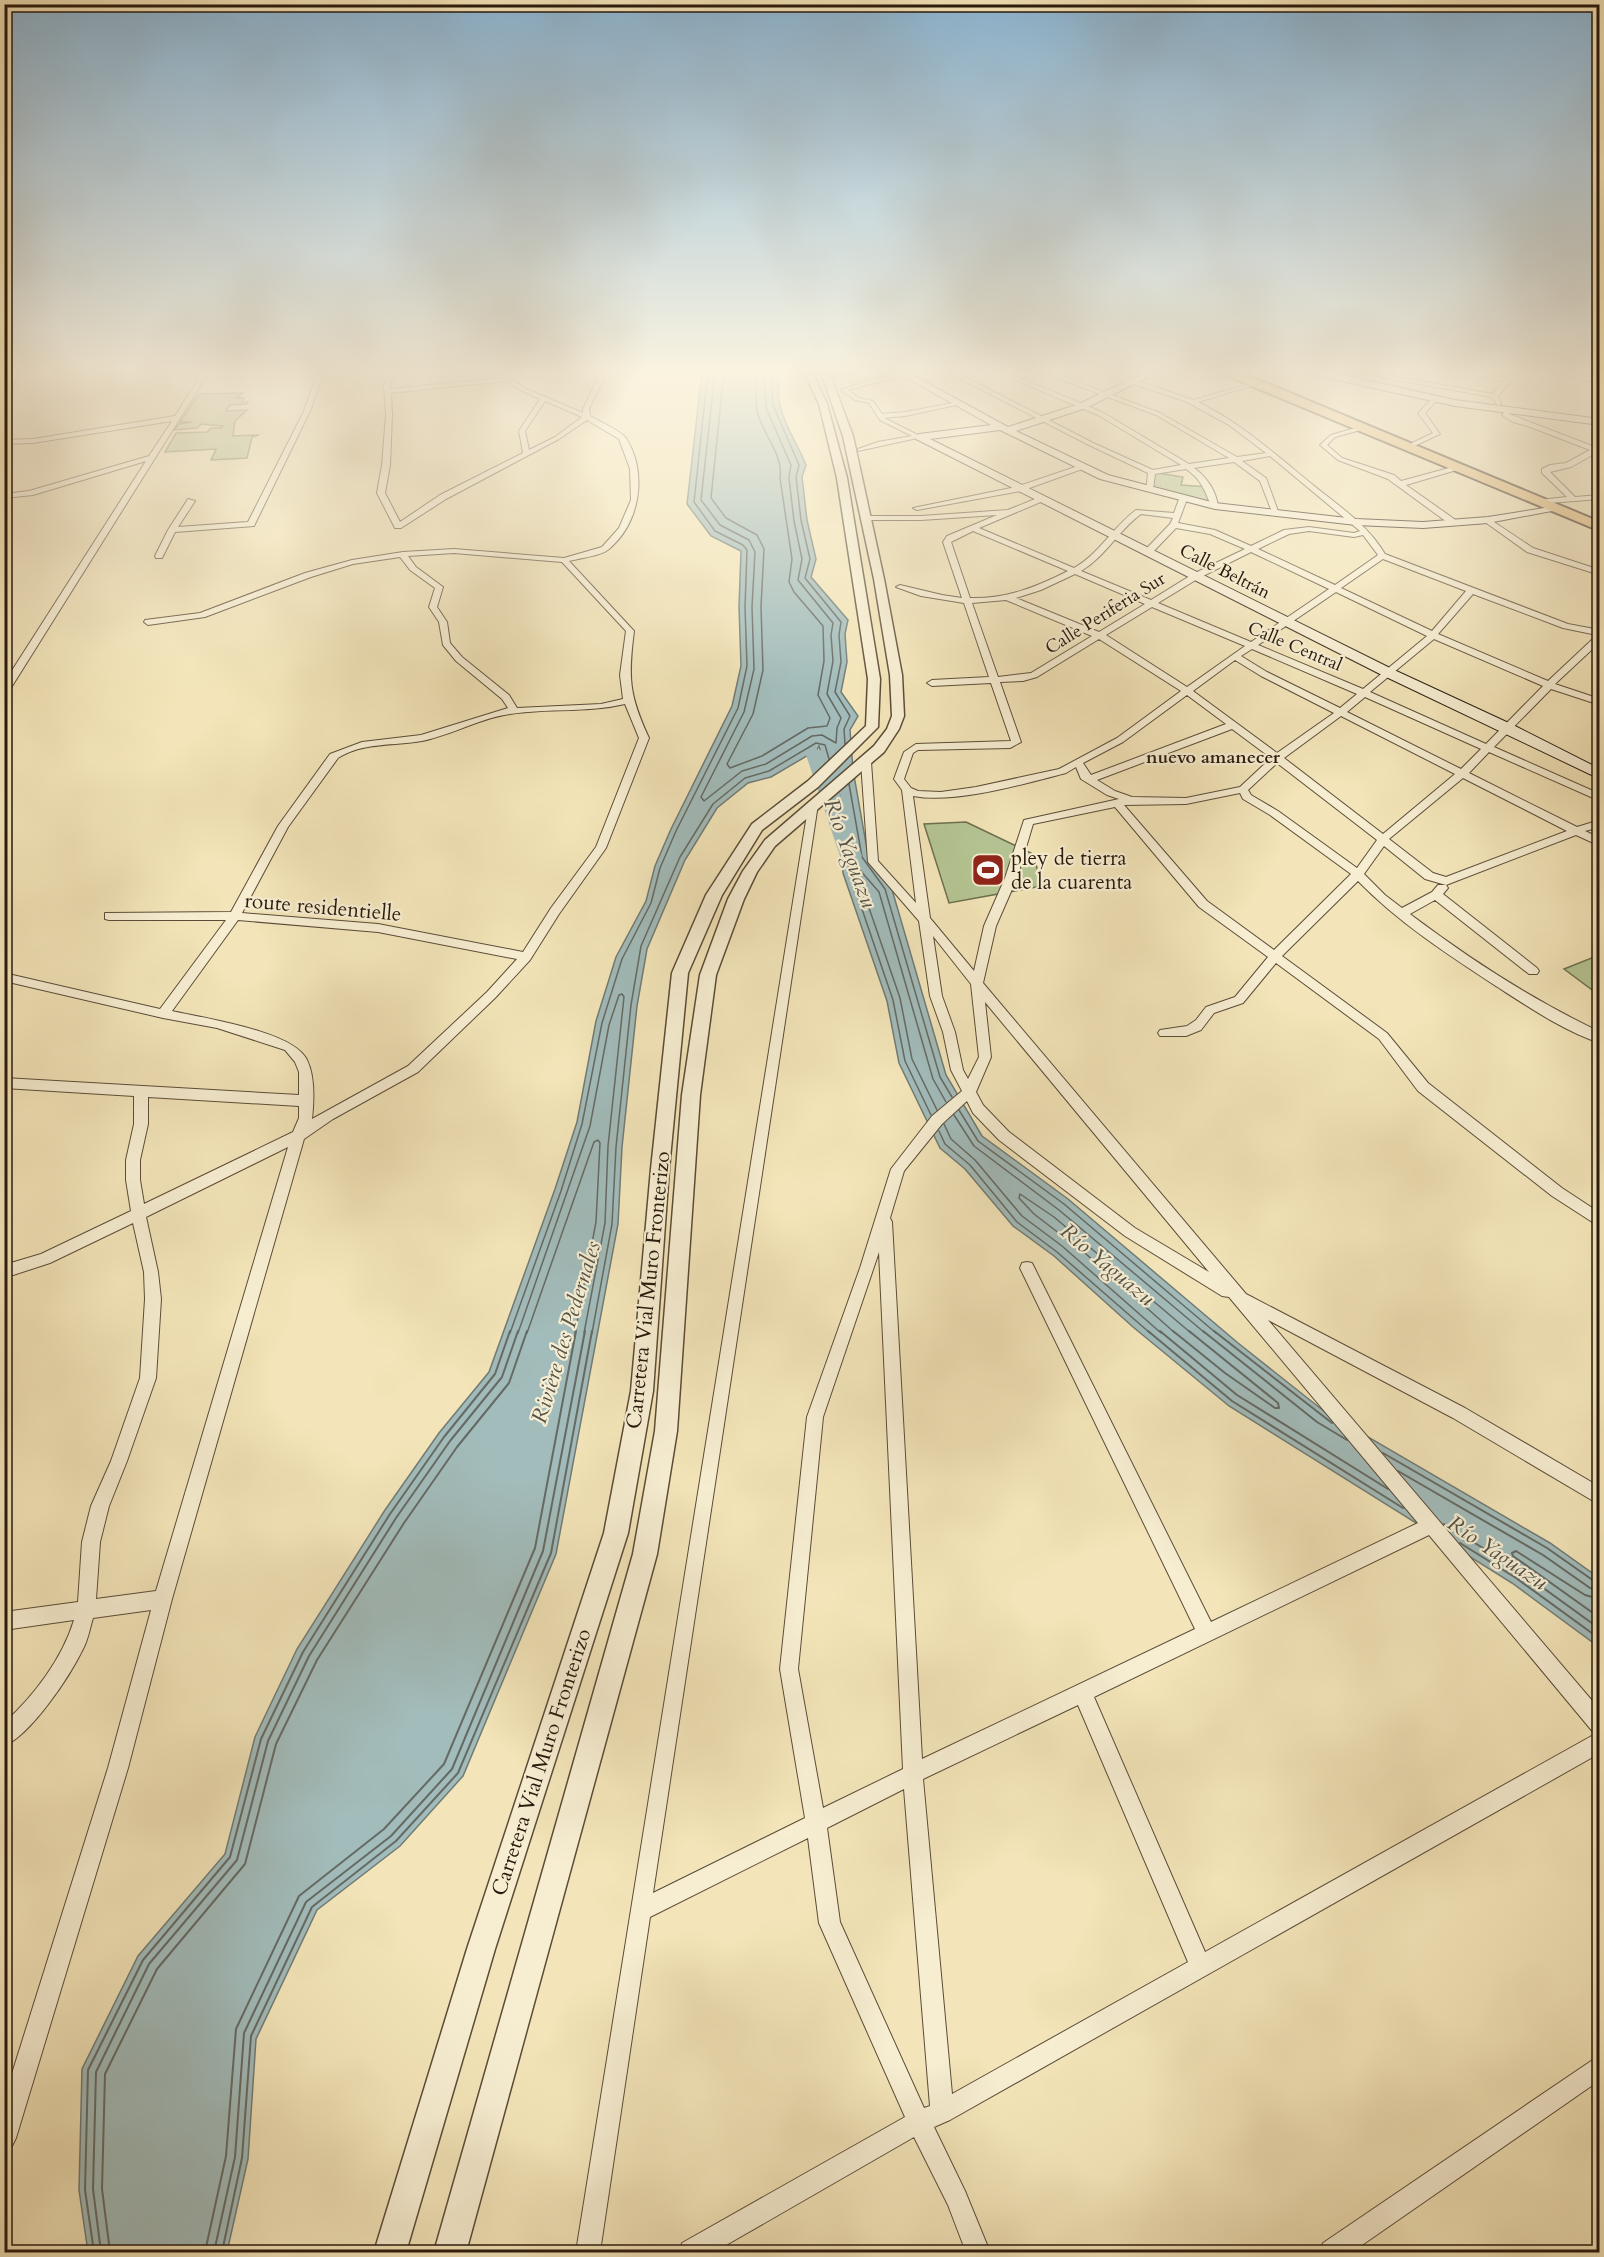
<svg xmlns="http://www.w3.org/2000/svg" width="1604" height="2257" font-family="Cardo,serif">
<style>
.green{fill:#b5c694;stroke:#6e7050;stroke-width:1.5}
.water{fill:#a2bcbb;stroke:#717b75;stroke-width:1.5}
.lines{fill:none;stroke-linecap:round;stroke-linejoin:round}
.shore-far1{stroke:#656a64;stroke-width:1.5}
.shore{stroke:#656a64;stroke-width:2}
.river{fill:#a2bcbb;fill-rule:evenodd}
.minor-casing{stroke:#5b4c38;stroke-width:2}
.tertiary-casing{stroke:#5b4c38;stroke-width:3}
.secondary-casing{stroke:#28190d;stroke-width:2}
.primary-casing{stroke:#28190d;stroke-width:4}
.minor{fill:#f7eed2;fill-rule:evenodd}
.tertiary{fill:#f7eed2;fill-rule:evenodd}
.secondary{fill:#f7eed2;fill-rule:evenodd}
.primary{fill:#eac27c;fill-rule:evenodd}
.labels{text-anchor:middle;stroke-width:4.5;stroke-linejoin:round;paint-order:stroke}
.far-street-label{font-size:18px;fill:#28190d;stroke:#f7eed2}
.far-neighbourhood-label{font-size:18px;font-weight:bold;fill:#28190d;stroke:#f7eed2}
.poi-label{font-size:21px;fill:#28190d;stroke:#f7eed2;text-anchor:start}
.street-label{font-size:21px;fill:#28190d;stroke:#f7eed2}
.water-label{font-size:22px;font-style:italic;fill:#53524a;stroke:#f7eed2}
</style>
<rect width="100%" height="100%" fill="#f3e5b9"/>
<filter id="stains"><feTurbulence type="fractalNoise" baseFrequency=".00333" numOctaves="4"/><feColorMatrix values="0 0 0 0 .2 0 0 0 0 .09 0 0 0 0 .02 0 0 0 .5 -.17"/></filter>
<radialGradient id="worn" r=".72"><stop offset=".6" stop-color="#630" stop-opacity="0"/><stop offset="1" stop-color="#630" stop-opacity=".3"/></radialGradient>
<g class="green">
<polygon points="243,393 236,398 244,398 242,402 248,402 247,404 230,405 226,411 247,410 235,421 233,436 259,435 252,437 247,458 211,460 216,449 165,452 176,433 207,432 211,428 221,428 223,426 201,424 197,428 174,430 179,424 192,422 180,422 199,394"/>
<polygon points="1152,472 1183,477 1181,485 1208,487 1214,504 1149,489"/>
<polygon points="966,822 1033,854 1042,886 949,903 924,824"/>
<polygon points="1599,955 1599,995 1564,969"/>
</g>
<path class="water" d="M 702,372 L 777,372 C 780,384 777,395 780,406 C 785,427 798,445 806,465 L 802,477 L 807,520 L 816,559 L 811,577 L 848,620 L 845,634 L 847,662 L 841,692 L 858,716 L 850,730 L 853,770 L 868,855 L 891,886 L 946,1075 L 982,1136 L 1068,1199 L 1238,1343 L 1325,1412 L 1550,1543 L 1599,1578 L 1599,1647 L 1512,1583 L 1229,1406 L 1133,1327 L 1054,1256 L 1013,1226 L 965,1169 L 940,1148 L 899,1063 L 887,1001 L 843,873 L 838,812 L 819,746 L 817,750 L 771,777 L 748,783 L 717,808 L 685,860 L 647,949 L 637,1006 L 622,1147 L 618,1224 L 556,1554 L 463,1776 L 400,1846 L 317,1910 L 256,2039 L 248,2159 L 227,2252 L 88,2252 L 79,2190 L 82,2069 L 138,1956 L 225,1854 L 255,1737 L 297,1649 L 385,1510 L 439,1433 L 489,1372 L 555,1189 L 577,1122 L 596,1021 L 616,957 L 646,901 L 655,866 L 671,829 L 732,706 L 741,666 L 739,607 L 741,551 L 711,536 L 687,504 Z"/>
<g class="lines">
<g class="shore-far1">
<polyline points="715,372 701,500 720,525 749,540 755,552 752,607 754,669 744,712 701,797 704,801 742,771 766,764 812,736 822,735 836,743 837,728 841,718 827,694 833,661 831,635 833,623 798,580 802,559 794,521 789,478 791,465 766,408 764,372"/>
<path d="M 724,372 L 711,498 L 726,518 L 757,535 L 764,549 L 761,607 L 763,670 L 753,714 L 727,764 L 730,768 L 762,756 L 808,728 L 827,726 L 830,718 L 818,695 L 824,661 L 823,626 L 794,592 L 789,582 L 792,559 L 780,478 C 784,455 762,434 757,411 C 755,399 756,384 755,372"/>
<polyline points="771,372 773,405 799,465 796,477 801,520 810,559 805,578 841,622 839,635 841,662 835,692 850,716 844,729 845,744"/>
<polyline points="849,784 862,857 885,889 940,1077 952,1097"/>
<polyline points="839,793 844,811 849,871 893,1000 905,1061 931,1115"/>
<polyline points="937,1110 912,1059 900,998 857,873 859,869 879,892 933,1079 946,1102"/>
<polyline points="959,1110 978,1141 1064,1204 1216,1333"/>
<polyline points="954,1115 974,1146 1059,1210 1205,1333"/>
<polyline points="944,1124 951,1139 975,1160 1022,1216 1062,1246 1161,1333"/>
<polyline points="939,1131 945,1144 970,1165 1017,1222 1057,1252 1150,1333"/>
<polyline points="510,1333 561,1191 582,1124 602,1023 622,959 651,903 660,868 676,831 738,708 747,666 745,607 747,550 743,545 715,531 694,502 708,372"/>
<polyline points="518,1333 590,1126 609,1025 619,995 622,994 624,997 608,1146 605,1223 584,1333"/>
<polyline points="527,1333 594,1142 598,1140 600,1143 596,1222 575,1333"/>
<polyline points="592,1333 612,1224 616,1147 631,1005 641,946 680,857 713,804 745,778 769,771 816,743 825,745 829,759"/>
<polyline points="1175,1333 1086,1254 1034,1214 1019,1198 1020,1194 1054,1217 1191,1333"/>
</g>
<g class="shore">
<polyline points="1148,1331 1232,1401 1403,1508"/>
<polyline points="1160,1331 1237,1395 1388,1489"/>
<polyline points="1173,1331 1225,1373 1275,1408 1279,1408 1278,1403 1189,1331"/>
<polyline points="1203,1331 1317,1422 1347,1440"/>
<polyline points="1214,1331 1332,1423"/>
<polyline points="1383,1453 1547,1548 1594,1581 1600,1582"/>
<polyline points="1398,1471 1543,1555 1590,1588 1600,1590"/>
<polyline points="1444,1524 1520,1571 1600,1629"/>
<polyline points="1460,1543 1516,1578 1600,1639"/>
<polyline points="1600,1599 1585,1595 1516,1551 1512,1553 1513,1556 1600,1618"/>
<polyline points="94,2252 85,2190 88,2070 143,1960 230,1857 261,1739 303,1652 390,1514 444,1437 495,1374 510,1331"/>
<polyline points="101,2252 93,2189 96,2072 149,1964 237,1860 268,1741 309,1656 396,1518 450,1441 502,1377 518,1331"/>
<polyline points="110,2252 102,2189 105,2074 157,1969 245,1864 276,1744 317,1660 404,1523 457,1447 509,1383 527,1331"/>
<polyline points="205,2252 226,2156 236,2029 299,1896 384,1829 444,1764 535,1548 576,1331"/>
<polyline points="214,2252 235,2157 244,2033 306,1902 391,1836 452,1769 543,1551 585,1331"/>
<polyline points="222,2252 242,2158 251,2036 312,1907 396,1841 458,1773 551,1553 592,1331"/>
</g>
<polygon class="river" points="816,749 823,751 826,755 862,856 859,861 851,863 843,861 840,856 806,755 809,751"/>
<defs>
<g id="minor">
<polygon points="203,372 209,372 9,691 4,694 4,683 146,461 33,495 4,498 4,494 29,491 149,456 172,421 33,443 4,444 4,440 33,439 175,416"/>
<polygon points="318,372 324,372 310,411 254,526 175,532 162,558 156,558 155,556 168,530 188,499 195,501 178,527 248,522 304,411"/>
<path d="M 387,372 L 393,372 L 390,389 L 501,378 L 494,372 L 502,372 L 524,388 L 583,413 L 583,409 L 601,372 L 607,372 L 589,409 L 590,416 C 599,421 621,431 626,438 C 648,473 640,523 609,549 C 601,556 581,558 569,561 L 634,631 C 628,678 629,695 649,738 L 606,848 L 559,914 L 530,960 L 495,998 L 418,1072 L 333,1119 L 304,1139 L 172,1599 L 128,1768 L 16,2138 L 12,2146 L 4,2149 L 4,2099 L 108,1768 L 151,1610 L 93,1618 C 90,1628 88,1640 83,1649 C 70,1676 31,1735 4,1746 L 4,1723 C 34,1696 62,1659 74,1620 L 4,1630 L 4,1612 L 78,1602 L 82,1542 L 91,1506 L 111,1461 L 140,1378 L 145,1299 L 144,1272 L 133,1223 L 50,1263 L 4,1278 L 4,1265 L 41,1254 L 131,1211 L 126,1180 L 126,1160 L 134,1124 L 134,1096 L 4,1088 L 4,1078 L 299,1095 L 299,1072 L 295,1062 L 285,1050 L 217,1028 L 163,1018 L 4,981 L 4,973 L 160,1009 L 226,920 L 109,920 L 105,919 L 105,913 L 231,912 L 278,826 L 330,754 L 362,742 L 421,735 L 508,708 L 502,699 L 456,661 L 443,645 L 439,622 L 429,607 L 435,588 L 410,570 L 400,557 L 353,564 L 311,577 L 205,617 L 148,625 L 144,622 L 145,620 L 200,613 L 305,573 L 352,560 L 403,552 L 454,549 L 564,558 L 602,547 L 619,528 L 631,500 L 630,469 L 619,439 L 587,420 L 559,439 L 446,499 L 401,528 L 395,528 L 377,493 L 382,465 L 386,415 L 384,386 ZM 506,381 L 520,390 L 540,399 L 519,431 L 523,453 L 440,495 L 400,522 L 385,493 L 390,465 L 392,415 L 391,393 ZM 545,401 L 582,417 L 555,437 L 529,450 L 525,431 ZM 454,553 L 562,562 L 626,631 L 620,675 L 623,699 L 601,704 L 517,708 L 509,695 L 462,657 L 450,643 L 447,622 L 437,607 L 443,587 L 416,567 L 408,556 ZM 625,704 L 639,738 L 596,847 L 551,908 L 523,952 L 378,924 L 242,913 L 288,827 L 338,758 C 362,742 395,746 422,741 C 452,735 480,718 510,714 C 549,708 587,713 625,704 ZM 238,920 L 378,932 L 517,959 L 487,992 L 408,1066 L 312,1119 C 314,1101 315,1076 307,1060 C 294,1031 202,1018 172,1011 ZM 148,1097 L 299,1106 L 299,1118 L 293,1132 L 144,1204 L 140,1180 L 140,1160 L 148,1124 ZM 288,1147 L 156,1591 L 96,1599 L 100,1542 L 109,1506 L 127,1461 L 156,1378 L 161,1299 L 158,1272 L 146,1217 Z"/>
<polygon points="837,372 853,372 827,378 824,376"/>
<polygon points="905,372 906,375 848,390 859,398 873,401 882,414 905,412 958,402 961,404 905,416 884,418 922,437 858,451 858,449 878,442 912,436 880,420 869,403 855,400 840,390 876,378"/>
<path d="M 947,372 L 956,372 L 1093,443 L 1153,470 L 1181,465 L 1098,415 L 996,372 L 1005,372 L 1102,412 L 1189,464 L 1229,458 L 1156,415 L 1041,372 L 1051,372 L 1160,413 L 1237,457 L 1266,453 L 1229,425 L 1187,402 L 1098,372 L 1110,372 L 1133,379 L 1193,400 L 1257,382 L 1257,384 L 1198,402 C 1241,423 1276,455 1313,485 C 1340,507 1368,525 1385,554 L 1568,624 L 1600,630 L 1600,642 L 1555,684 L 1600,699 L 1600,705 L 1551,689 L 1494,747 L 1600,794 L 1600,801 L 1489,752 L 1469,773 L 1577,827 L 1600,820 L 1600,827 L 1585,831 L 1600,838 L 1600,846 L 1576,835 L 1446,885 L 1425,879 L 1384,846 L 1364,874 L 1385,895 L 1402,908 L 1432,892 L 1438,885 L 1446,885 L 1448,888 L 1443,894 L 1537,968 L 1539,971 L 1537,974 L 1529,974 L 1435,900 L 1410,914 C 1471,960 1531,999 1600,1032 L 1600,1043 C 1564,1031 1530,1008 1499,988 C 1450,956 1399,923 1358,881 L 1282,956 L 1387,1033 L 1428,1083 L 1562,1188 L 1600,1213 L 1600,1227 L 1552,1196 L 1418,1091 L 1379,1039 L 1276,963 L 1243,1003 L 1214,1013 L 1201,1030 L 1186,1036 L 1160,1036 L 1158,1033 L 1160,1030 L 1187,1026 L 1196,1020 L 1206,1007 L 1235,997 L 1268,957 L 1199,907 L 1115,807 L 1033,824 L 1017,878 L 996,926 L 983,983 L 1246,1294 L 1465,1408 L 1600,1487 L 1600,1505 L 1453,1418 L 1268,1320 L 1600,1710 L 1600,1753 L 950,2120 L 934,2127 L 965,2191 L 990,2252 L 966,2252 L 948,2205 L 914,2137 L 714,2252 L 679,2252 L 682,2243 L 905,2117 L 819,1923 L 808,1838 L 650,1917 L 600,2252 L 576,2252 L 809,802 L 813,801 L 818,804 L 653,1893 L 805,1818 L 780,1669 L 807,1417 L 860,1268 L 891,1169 L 932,1116 L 962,1091 L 951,1070 L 943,1032 L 930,996 L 919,921 L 868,862 L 861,762 L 866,759 L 871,762 L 878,861 L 916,903 L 902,790 L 894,779 L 904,752 L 916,744 L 1011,741 L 991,683 L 932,686 L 927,683 L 932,680 L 989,677 L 964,603 L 921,596 L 896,587 L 900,585 L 942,595 L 962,598 L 943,542 L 947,536 L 997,515 L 921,520 L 866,520 L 862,518 L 866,516 L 921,516 L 1008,510 L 1040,497 L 1043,497 L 1043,501 L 979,528 L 1074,568 C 1099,554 1113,527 1136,510 L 1174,513 L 1179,499 L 1183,497 L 1187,499 L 1178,523 L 1215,530 L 1251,546 L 1284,530 L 1309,527 L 1354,533 L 1360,531 L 1270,456 L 1242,461 L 1266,478 L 1279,514 L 1272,512 L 1260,481 L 1234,462 L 1194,468 C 1207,477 1217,492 1218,508 L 1212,508 C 1205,491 1202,480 1186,469 L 1155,474 L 1153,489 L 1146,491 L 1148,473 L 1089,445 ZM 1141,514 L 1173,518 L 1170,524 L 1145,550 L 1145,554 L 1151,554 L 1176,528 L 1210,534 L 1245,549 L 1193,574 L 1151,600 L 1081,571 C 1105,557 1118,531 1141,514 ZM 973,531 L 1068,571 C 1037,587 1006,599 970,598 L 951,542 ZM 1309,531 L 1354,537 L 1363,535 L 1378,555 L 1335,585 L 1258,549 L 1289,534 ZM 1251,552 L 1329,589 L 1251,642 L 1158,603 L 1199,578 ZM 1383,559 L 1466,591 L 1432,631 L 1341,588 ZM 1075,574 L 1145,604 L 1099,632 L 1016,598 L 1041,590 ZM 1336,592 L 1427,636 L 1363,689 L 1258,645 ZM 1473,594 L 1563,628 L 1597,635 L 1548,681 L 1438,634 ZM 1006,600 L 1092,636 L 1031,673 L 998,677 L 972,603 ZM 1152,607 L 1245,646 L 1187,687 L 1106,635 ZM 1099,639 L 1181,691 L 1117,738 L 1059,769 L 976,787 L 941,792 L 918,791 L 911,788 L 904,779 L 913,753 L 918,750 L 1010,748 L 1021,742 L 1000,682 L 1023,681 L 1037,677 ZM 1434,639 L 1543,686 L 1486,744 L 1370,692 ZM 1252,649 L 1357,694 L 1340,708 L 1267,672 L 1241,656 ZM 1235,660 L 1261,676 L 1334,713 L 1277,753 L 1193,691 ZM 1187,695 L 1226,724 L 1091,775 L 1083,763 L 1123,742 ZM 1365,697 L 1481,749 L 1461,769 L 1347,712 ZM 1341,716 L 1455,774 L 1383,834 L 1284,758 ZM 1232,729 L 1271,758 L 1240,787 L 1186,798 L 1132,797 L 1115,791 L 1097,780 ZM 1277,763 L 1377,840 L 1357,868 L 1278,811 L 1251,795 L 1248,790 ZM 1076,767 L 1081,779 L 1107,795 L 1119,799 L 1024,820 L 1005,878 L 984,926 L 974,971 L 930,918 L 913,796 C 956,804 1023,784 1066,773 ZM 1463,778 L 1567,831 L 1446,877 L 1433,873 L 1389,839 ZM 1240,793 L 1243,799 L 1270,815 L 1351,874 L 1274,950 L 1207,901 L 1124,805 L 1186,804 ZM 933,936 L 971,984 L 979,1057 L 968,1079 L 963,1070 L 955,1032 L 942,996 ZM 985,1002 L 1209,1272 L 1135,1228 L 1009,1132 L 983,1105 L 976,1092 L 991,1057 ZM 967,1101 L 973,1113 L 999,1140 L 1125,1236 L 1222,1296 L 1229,1297 L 1418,1523 L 1211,1622 L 1032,1263 L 1027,1262 L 1022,1263 L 1020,1268 L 1195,1629 L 922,1759 L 892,1222 L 890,1218 L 904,1171 L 942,1124 ZM 879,1252 L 903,1769 L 823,1808 L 798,1669 L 823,1417 ZM 1429,1535 L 1593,1732 L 1597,1733 L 1205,1952 L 1094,1697 ZM 1078,1705 L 1188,1962 L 952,2094 L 923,1779 ZM 904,1789 L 930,2106 L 924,2108 L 840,1922 L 827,1828 Z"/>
<polygon points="1352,372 1368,372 1493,394 1502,381 1465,372 1479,372 1505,378 1511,372 1518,372 1498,396 1501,404 1498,406 1492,397"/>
<polygon points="1550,372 1565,372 1600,379 1600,383"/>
<polygon points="1434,397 1439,398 1425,413 1440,434 1410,448 1406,448 1406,446 1433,433 1418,413"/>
<polygon points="1507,409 1511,409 1509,414 1600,449 1600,454 1596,453 1571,467 1550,472 1575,497 1600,495 1600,499 1536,504 1536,500 1539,500 1567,497 1542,473 1542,469 1550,465 1566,463 1590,450 1530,427 1513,422 1502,415"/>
<polygon points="1362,426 1364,429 1335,437 1327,445 1342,458 1394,475 1401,481 1460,465 1460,469 1406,485 1457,521 1457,525 1451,525 1388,479 1338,460 1320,445 1331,435"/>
<polygon points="1078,466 1085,468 1021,491 917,510 913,508 1016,487"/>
<polygon points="1488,518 1533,548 1600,570 1600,575 1527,552 1485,522 1485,518"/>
<polygon points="1600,2055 1600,2080 1352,2252 1320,2252 1323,2243"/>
</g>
<g id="tertiary">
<polygon points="804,372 812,372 827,404 847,478 880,679 878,727 818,787 762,830 722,895 688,973 669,1169 653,1391 628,1533 495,1949 406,2252 374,2252 467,1949 604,1533 631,1391 651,1169 672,973 706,895 752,824 808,781 866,726 868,679 837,478 819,404"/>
<polygon points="821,372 829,372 853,436 884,579 902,675 904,716 899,729 884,752 775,846 757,872 744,899 716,975 700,1095 677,1431 657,1554 466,2252 434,2252 633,1554 655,1431 682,1095 700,975 728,899 743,871 765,840 874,746 887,729 892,716 890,675 874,579 843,436"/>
</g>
<g id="secondary">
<polygon points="9,372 18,372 9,395 4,398 4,383"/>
<polygon points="896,372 907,372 1008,427 1079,404 1146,372 1158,372 1086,408 1016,431 1108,475 1215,503 1356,519 1423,522 1488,517 1557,506 1557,510 1488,523 1423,528 1356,525 1215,509 1100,479 1000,430 930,439 1392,669 1513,725 1600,769 1600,779 1382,675 916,439 914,437 919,434 991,425"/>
<polygon points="1301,372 1342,375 1455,400 1600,419 1600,425 1455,406"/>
</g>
<polygon id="primary" points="1218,372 1234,372 1271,385 1600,522 1600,531"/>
</defs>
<use href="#minor" class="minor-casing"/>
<use href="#tertiary" class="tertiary-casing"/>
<use href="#secondary" class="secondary-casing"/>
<use href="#primary" class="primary-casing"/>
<use href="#minor" class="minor"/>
<use href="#tertiary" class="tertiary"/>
<use href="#secondary" class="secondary"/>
<use href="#primary" class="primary"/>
</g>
<linearGradient id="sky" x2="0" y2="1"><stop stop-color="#8cb7d6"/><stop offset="0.54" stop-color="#faf3e0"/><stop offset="1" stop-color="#faf3e0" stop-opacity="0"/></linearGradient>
<rect width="1604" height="688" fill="url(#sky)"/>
<defs>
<symbol id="stadium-square" viewBox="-11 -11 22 22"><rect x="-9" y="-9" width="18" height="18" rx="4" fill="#8f2418" stroke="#f7eed2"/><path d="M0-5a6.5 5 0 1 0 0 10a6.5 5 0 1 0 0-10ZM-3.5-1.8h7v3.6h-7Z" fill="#fff"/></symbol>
</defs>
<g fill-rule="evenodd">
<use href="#stadium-square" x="969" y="851" width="38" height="38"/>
</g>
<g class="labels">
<g class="far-street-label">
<text transform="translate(1225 571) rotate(27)" y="6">Calle Beltrán</text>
<text transform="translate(1105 613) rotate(-32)" y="6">Calle Periferia Sur</text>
<text transform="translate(1295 646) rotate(23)" y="6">Calle Central</text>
</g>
<g class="far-neighbourhood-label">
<text x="1213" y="763">nuevo amanecer</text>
</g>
<g class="poi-label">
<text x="1011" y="865">pley de tierra<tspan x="1011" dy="24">de la cuarenta</tspan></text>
</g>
<g class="street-label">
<text transform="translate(323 907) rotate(5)" y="7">route residentielle</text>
<text transform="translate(648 1290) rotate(-84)" y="7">Carretera Vial Muro Fronterizo</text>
<text transform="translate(541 1762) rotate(-72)" y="7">Carretera Vial Muro Fronterizo</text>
</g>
<g class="water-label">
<text transform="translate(851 853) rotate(70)" y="8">Río Yaguazu</text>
<text transform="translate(1108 1264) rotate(40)" y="8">Río Yaguazu</text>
<text transform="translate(565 1332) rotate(-73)" y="8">Rivière des Pedernales</text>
<text transform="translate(1498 1552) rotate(34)" y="8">Río Yaguazu</text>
</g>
</g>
<rect width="1604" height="2257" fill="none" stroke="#f3e5b9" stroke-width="24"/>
<rect x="6" y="6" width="1592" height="2245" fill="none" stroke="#28190d" stroke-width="3"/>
<rect x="12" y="12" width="1580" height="2233" fill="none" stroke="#28190d" stroke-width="1.5"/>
<rect width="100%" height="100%" filter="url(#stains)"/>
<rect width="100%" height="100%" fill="url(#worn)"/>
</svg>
